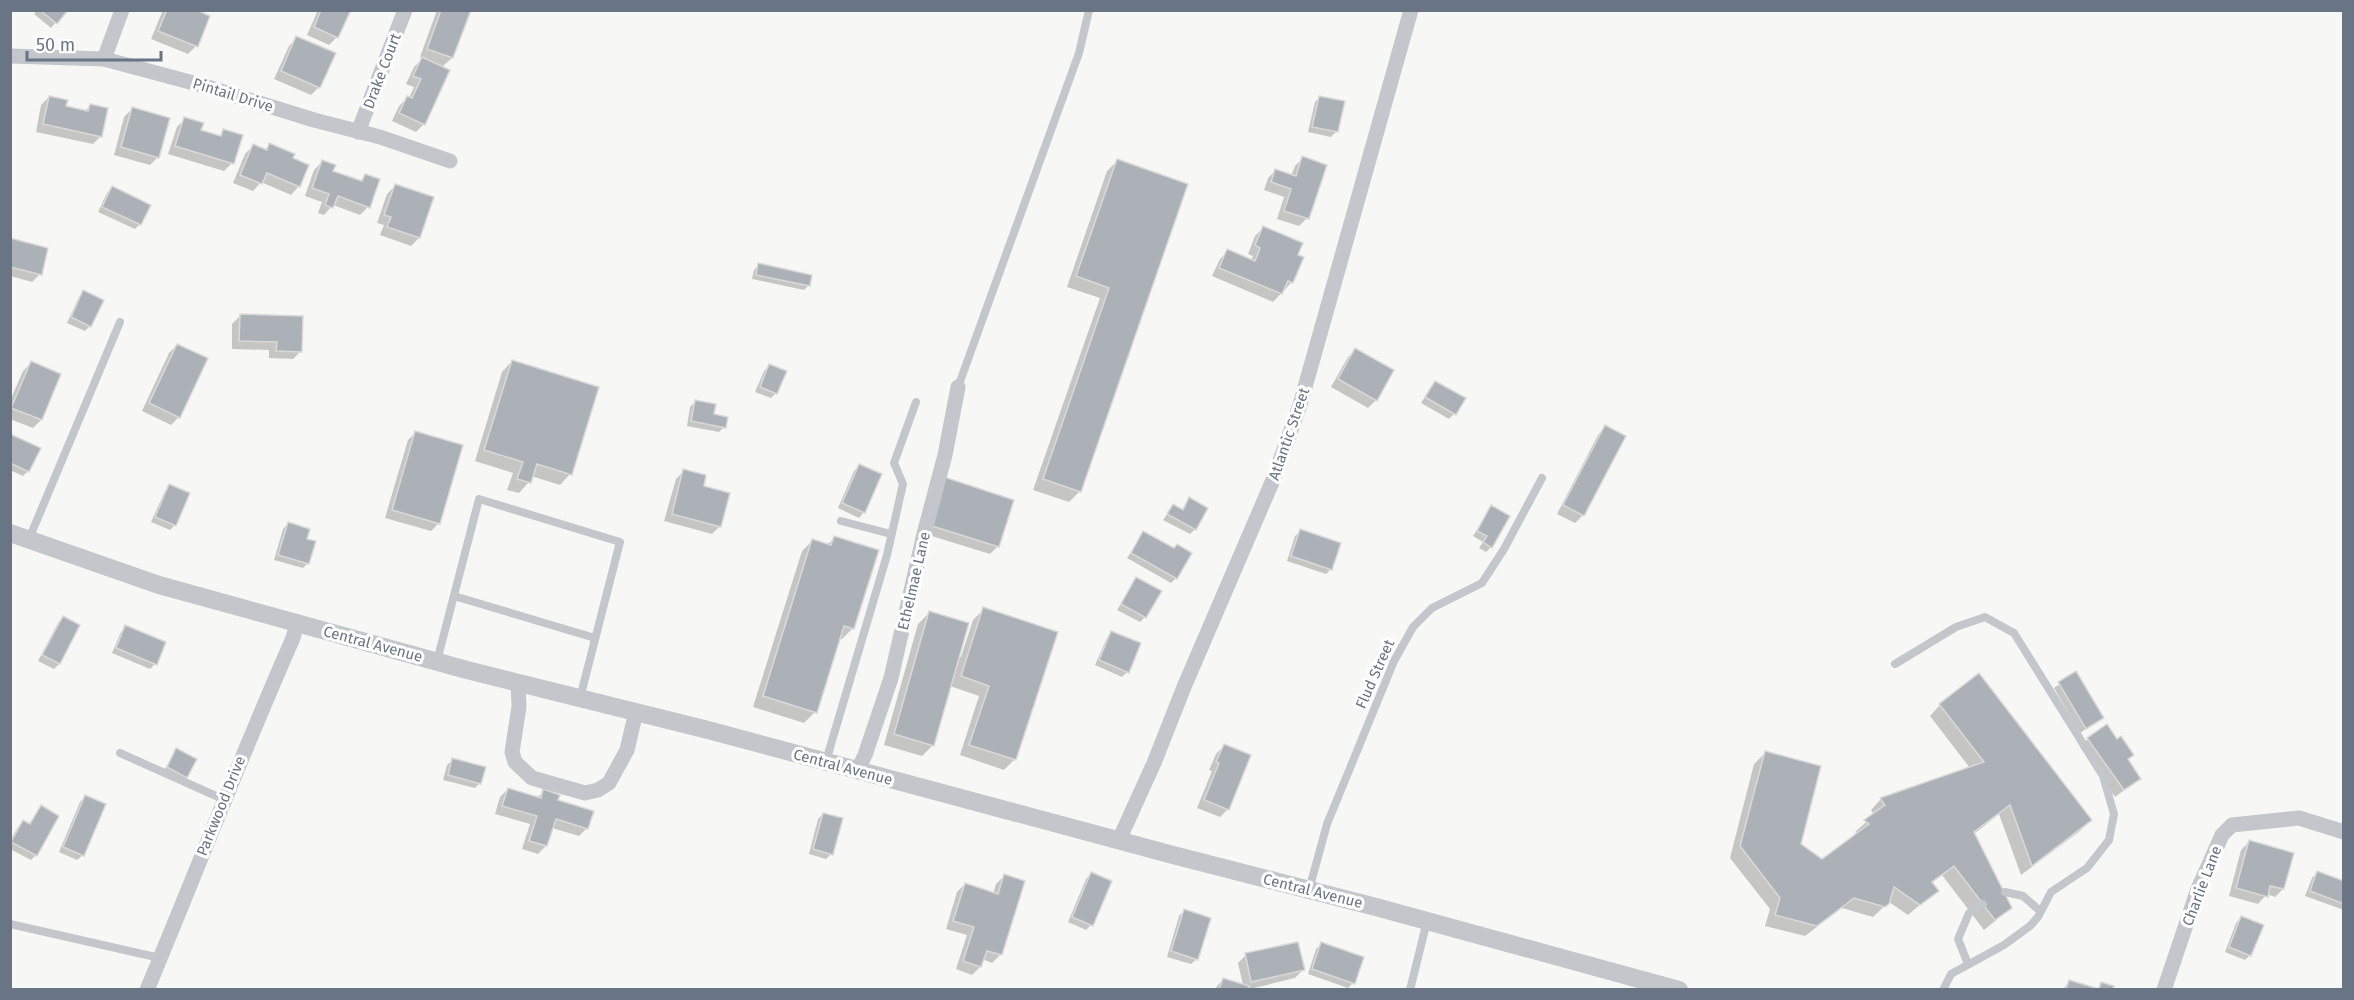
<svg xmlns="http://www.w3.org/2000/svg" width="2354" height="1000" font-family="'Fira Sans',sans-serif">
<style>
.shadow{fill:#0003}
.building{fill:#acb1b8;stroke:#d9d9d7;stroke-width:1.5}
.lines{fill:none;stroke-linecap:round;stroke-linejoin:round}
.service{stroke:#c3c6ca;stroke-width:8}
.minor{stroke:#c3c6ca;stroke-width:15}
.tertiary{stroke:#c3c6ca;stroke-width:18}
.labels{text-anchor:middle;stroke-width:6;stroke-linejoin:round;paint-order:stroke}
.street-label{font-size:15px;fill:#697484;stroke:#fff}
</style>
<rect width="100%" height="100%" fill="#f7f8f5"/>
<g class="shadow">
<polygon points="37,10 66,10 51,28 34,14"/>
<polygon points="163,10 200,10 196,46 188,54 151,39"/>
<polygon points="318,10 349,10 337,37 329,45 307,35"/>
<polygon points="437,10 470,10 452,58 442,67 424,124 416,132 392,121 399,106 407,98 409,98 414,87 406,84 414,67 423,58 420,57"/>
<polygon points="297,38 319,87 311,95 274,79 289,46"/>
<polygon points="49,97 64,107 84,112 90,106 101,136 93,144 36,132 41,105"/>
<polygon points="1320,97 1336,132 1331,137 1308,132 1315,102"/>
<polygon points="132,109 158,157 150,165 114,155 124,117"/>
<polygon points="185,119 199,131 218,137 224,131 232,163 224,171 168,154 177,127"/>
<polygon points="270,145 291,159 307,166 298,187 291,195 261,182 253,191 233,183 245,154 253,146 264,150"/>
<polygon points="1303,158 1307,218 1299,226 1277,219 1284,197 1264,190 1268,178 1276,170 1291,176 1295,166"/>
<polygon points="1117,161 1186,185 1079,492 1069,502 1033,490 1100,298 1067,287 1107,171"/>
<polygon points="322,162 331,172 359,182 365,176 368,207 360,215 333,205 324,215 318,213 322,202 305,196 314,170"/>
<polygon points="395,186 419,238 411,246 380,235 384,225 377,223 387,194"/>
<polygon points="112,188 140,224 135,229 98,212 107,193"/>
<polygon points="1263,228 1296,256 1292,282 1273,302 1212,276 1220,259 1228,251 1251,261 1253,256 1248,254 1255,236"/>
<polygon points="10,240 40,274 32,282 10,276"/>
<polygon points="759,265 809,285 804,290 752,279 754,270"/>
<polygon points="84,292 90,326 85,331 67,323 79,297"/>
<polygon points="240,316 301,351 293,359 269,358 269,350 232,349 232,324"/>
<polygon points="177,345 179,417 171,425 142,411 169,353"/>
<polygon points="1356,350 1376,400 1368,408 1331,387 1348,357"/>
<polygon points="512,361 570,474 560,485 531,476 529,482 519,493 507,490 513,473 475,461 502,372"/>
<polygon points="31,363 59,375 41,420 33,428 10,419 10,401 23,371"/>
<polygon points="769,366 776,393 771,398 755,392 764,371"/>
<polygon points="1435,382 1454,414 1449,419 1421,403"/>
<polygon points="695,402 724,427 719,432 687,426 690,407"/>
<polygon points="1605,427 1583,515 1575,523 1557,514 1598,435"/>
<polygon points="416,432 439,523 431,531 385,518 408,440"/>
<polygon points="10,435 28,471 23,476 10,470"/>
<polygon points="859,466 864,512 859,518 838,508 854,471"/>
<polygon points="684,471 702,487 720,526 712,534 664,521 676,479"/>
<polygon points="945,479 998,546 990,554 922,533"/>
<polygon points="170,486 175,525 170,530 151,522 165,491"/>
<polygon points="1190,499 1195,529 1190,534 1163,520 1173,506 1181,511"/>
<polygon points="1491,507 1491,547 1486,552 1479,548 1483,542 1473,536"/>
<polygon points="288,524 308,563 303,568 274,560 283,529"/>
<polygon points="1301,531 1331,569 1326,574 1287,561 1295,536"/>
<polygon points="1144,533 1173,550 1176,578 1171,583 1127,558"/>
<polygon points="835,538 853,628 842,639 838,638 815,712 804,723 753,707 802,551 813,540 827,545"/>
<polygon points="1137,579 1145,617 1140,622 1117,610"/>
<polygon points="984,609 1015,759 1004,770 960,755 979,696 950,686 933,745 922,756 884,745 918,624 929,613 958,656 961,657 973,620"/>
<polygon points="63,618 78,626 59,664 54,669 38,661 58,623"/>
<polygon points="126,627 155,664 150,669 112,653 121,632"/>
<polygon points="1112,632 1127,672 1122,677 1095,665 1107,638"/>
<polygon points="2076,673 2102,718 2080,733 2054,688"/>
<polygon points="1940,705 2090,820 2080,831 2021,875 1999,814 1974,834 2011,908 1984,930 1942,875 1932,883 1937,890 1908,915 1889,902 1873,917 1842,908 1805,936 1765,926 1770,909 1730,858 1754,764 1765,753 1799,844 1823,861 1858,834 1855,832 1874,815 1871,810 1881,799 1970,768 1930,716"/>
<polygon points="2088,739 2126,760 2139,779 2115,797 2080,747"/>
<polygon points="1224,746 1228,809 1220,817 1197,808 1212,771 1209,770 1216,754"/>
<polygon points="177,750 186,777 181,782 163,772"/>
<polygon points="453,760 480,783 475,788 443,780 447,765"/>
<polygon points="508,789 537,798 544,791 587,828 579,836 552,828 546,846 538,854 522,849 530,824 495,814 500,797"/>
<polygon points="85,797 83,855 77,860 59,852 80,802"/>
<polygon points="41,807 36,855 31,860 10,849 10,841 18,827 24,822 29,825"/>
<polygon points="823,814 831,854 826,859 809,854 818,819"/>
<polygon points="2249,842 2283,889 2275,897 2267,894 2258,904 2229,896 2241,850"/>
<polygon points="2317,873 2344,883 2344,910 2305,896 2312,878"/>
<polygon points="1091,874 1091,925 1086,930 1068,922 1086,879"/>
<polygon points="1004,876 1023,882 1000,955 992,963 982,959 980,967 972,975 956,969 967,935 946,929 957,892 965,884 993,894 996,884"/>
<polygon points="1184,911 1197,959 1191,964 1167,957 1179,916"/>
<polygon points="2241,918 2250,955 2245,960 2225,952 2236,923"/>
<polygon points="1322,944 1353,983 1348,988 1308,974 1316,949"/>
<polygon points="1246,955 1303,970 1295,978 1246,990 1214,990 1223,979 1243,985 1238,963"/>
<polygon points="2069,981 2095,990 2063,990"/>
</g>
<g class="building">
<polygon points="40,10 68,10 57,24"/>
<polygon points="167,10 201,10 201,12 210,16 198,47 158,31"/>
<polygon points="321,10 351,10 338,38 314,27"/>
<polygon points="441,10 471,10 453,58 427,49"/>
<polygon points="296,36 336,53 320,88 281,71"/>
<polygon points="422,57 450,70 425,125 399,113 407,96 412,98 421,79 413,76"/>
<polygon points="49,96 68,100 66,106 88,111 90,104 108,108 102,137 43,124"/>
<polygon points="1319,96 1345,101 1338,132 1312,127"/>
<polygon points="132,107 170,118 159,158 121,147"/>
<polygon points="184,117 204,123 201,130 221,136 223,129 243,135 234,164 175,146"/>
<polygon points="269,143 295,154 293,158 309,165 300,187 267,173 262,184 240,175 253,144 267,150"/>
<polygon points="1302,156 1327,165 1309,219 1284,211 1291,189 1271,182 1275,169 1296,176"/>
<polygon points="1117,159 1188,184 1081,492 1043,479 1109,288 1076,276"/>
<polygon points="322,160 336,165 333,171 362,181 365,174 380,179 370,208 338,196 333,208 325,205 329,194 312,188"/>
<polygon points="395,184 434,197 420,238 387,227 391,217 384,215"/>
<polygon points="112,186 151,205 141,225 102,207"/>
<polygon points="1263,226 1303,243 1298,255 1304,257 1293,283 1288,281 1282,294 1219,268 1227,249 1255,261 1260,248 1255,245"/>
<polygon points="10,238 48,248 42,275 10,267"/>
<polygon points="758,263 812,275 810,286 756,275"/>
<polygon points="83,290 104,300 91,327 71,317"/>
<polygon points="240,314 303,316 302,352 276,351 277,342 239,341"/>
<polygon points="177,344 208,358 180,418 149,403"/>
<polygon points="1355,348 1394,370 1377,401 1338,379"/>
<polygon points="512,360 599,387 572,475 537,464 531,483 517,479 523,462 484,450"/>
<polygon points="31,361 61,374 42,420 11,408"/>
<polygon points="769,364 787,371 777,394 760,387"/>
<polygon points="1435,381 1466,398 1456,415 1425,397"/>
<polygon points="695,400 716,404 714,414 728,417 726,428 691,421"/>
<polygon points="1605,425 1626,436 1584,516 1563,505"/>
<polygon points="415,431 463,445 440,524 392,510"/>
<polygon points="10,434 41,448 29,472 10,463"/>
<polygon points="859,464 882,474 865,513 842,503"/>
<polygon points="683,469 706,475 704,486 730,493 721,527 672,514"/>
<polygon points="944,477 1014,500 999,547 929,525"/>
<polygon points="169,484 190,493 176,526 155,517"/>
<polygon points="1189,497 1208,508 1196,530 1167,514 1173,504 1183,510"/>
<polygon points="1491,505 1510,516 1492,548 1483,542 1487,536 1477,531"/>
<polygon points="288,522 310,529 307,539 316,541 309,564 278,555"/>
<polygon points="1300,529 1341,543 1332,570 1291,556"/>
<polygon points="1143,531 1174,548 1177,544 1192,553 1177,579 1131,553"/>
<polygon points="834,536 879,550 854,629 844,626 817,713 763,696 812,539 831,545"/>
<polygon points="1136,577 1162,591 1146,618 1121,604"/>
<polygon points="983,607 1058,632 1016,760 969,745 989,686 961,676"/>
<polygon points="929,611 969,623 934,746 894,734"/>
<polygon points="63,616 80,625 60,664 42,655"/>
<polygon points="125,625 166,642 157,665 116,648"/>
<polygon points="1111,631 1141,643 1129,673 1099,660"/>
<polygon points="2076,671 2104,718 2086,729 2058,682"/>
<polygon points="1979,673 2092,820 2032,866 2010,805 1974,832 2012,908 1995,920 1954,866 1932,882 1939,891 1920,905 1894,887 1889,904 1885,907 1854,898 1817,926 1775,915 1780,898 1740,846 1765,751 1821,766 1801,844 1822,859 1869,824 1864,820 1885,805 1880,798 1984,762 1939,704"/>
<polygon points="2107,724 2117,739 2121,736 2134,755 2128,759 2141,779 2124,790 2087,738"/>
<polygon points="1224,744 1251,755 1229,810 1204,800 1219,763 1216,762"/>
<polygon points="176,748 197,759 187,778 167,767"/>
<polygon points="452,758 486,767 481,784 448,775"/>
<polygon points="508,788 541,798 543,789 560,795 558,800 594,811 588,829 556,819 547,846 529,841 537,816 502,806"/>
<polygon points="85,795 106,804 84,856 63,847"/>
<polygon points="41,805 59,816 37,856 11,842 23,820 30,824"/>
<polygon points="823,813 843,818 833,855 813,849"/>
<polygon points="2249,840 2294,853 2284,889 2270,886 2268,897 2236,888"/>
<polygon points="2317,871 2344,881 2344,904 2310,891"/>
<polygon points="1091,872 1112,881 1093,926 1072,917"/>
<polygon points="1004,874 1025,881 1002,955 987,951 981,967 963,961 974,927 953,921 965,883 998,894"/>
<polygon points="1184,909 1211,918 1198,960 1171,951"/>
<polygon points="2241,916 2264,925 2251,956 2229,947"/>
<polygon points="1298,942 1305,970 1251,982 1245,953"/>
<polygon points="1321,942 1364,957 1355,984 1312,969"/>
<polygon points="1223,978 1249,986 1247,990 1219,990"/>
<polygon points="2069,980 2099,989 2101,982 2114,986 2113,990 2066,990"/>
</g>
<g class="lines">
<g class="service">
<polyline points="958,387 1079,53 1089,10"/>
<polyline points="841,521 891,534"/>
<polyline points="29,539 120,322"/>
<polyline points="454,596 595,638"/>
<polyline points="437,661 479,499 620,542 580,698"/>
<polyline points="1895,664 1956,627 1985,617 2014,633 2103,776 2114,814 2109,840 2087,868 2051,892 2038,917 2030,926 2004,945 1951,974 1943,990"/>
<polyline points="120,753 225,800"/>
<polyline points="826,761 887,555 903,484 894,463 916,402"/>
<polyline points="1309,890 1327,824 1394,661 1413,627 1432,608 1482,583 1504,549 1542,478"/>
<polyline points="2005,892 2023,896 2039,910"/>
<polyline points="10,924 160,958"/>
<polyline points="1968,964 1958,939 1969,913 1983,904"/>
<polyline points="1410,990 1427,921"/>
</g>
<g class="minor">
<polyline points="10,56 104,59 201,85 314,120 380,137 450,161"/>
<polyline points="104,59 122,10"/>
<polyline points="358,132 405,10"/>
<polyline points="518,682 519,707 512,752 515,762 532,778 585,793 598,790 609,783 627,750 636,712"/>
<polyline points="857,771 865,755 891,678 924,534 945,455 958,387"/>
<polyline points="1119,840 1154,763 1184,687 1273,480 1300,405 1411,10"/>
<path d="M 147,990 C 196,872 242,754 293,638 L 297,623"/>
<polyline points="2164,990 2198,889 2222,835 2232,825 2299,818 2344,832"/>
</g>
<polyline class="tertiary" points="10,533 159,585 467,670 708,730 1173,855 1376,907 1679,990"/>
</g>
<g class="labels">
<g class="street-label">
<text transform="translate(382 71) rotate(-69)" y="5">Drake Court</text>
<text transform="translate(233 95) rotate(17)" y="5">Pintail Drive</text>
<text transform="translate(1289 434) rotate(-71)" y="5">Atlantic Street</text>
<text transform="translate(914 581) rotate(-77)" y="5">Ethelmae Lane</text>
<text transform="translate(373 644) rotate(15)" y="5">Central Avenue</text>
<text transform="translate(1375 674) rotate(-66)" y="5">Flud Street</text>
<text transform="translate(843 767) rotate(15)" y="5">Central Avenue</text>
<text transform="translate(221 806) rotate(-68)" y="5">Parkwood Drive</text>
<text transform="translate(2202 886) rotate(-69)" y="5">Charlie Lane</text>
<text transform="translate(1313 891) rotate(14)" y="5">Central Avenue</text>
</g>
</g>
<rect width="2354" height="1000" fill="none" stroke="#697484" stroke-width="24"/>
<path d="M27 51v9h134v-9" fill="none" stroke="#697484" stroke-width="3"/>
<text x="36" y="51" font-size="18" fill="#697484" stroke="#ffffff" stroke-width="4.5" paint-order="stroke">50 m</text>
</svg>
